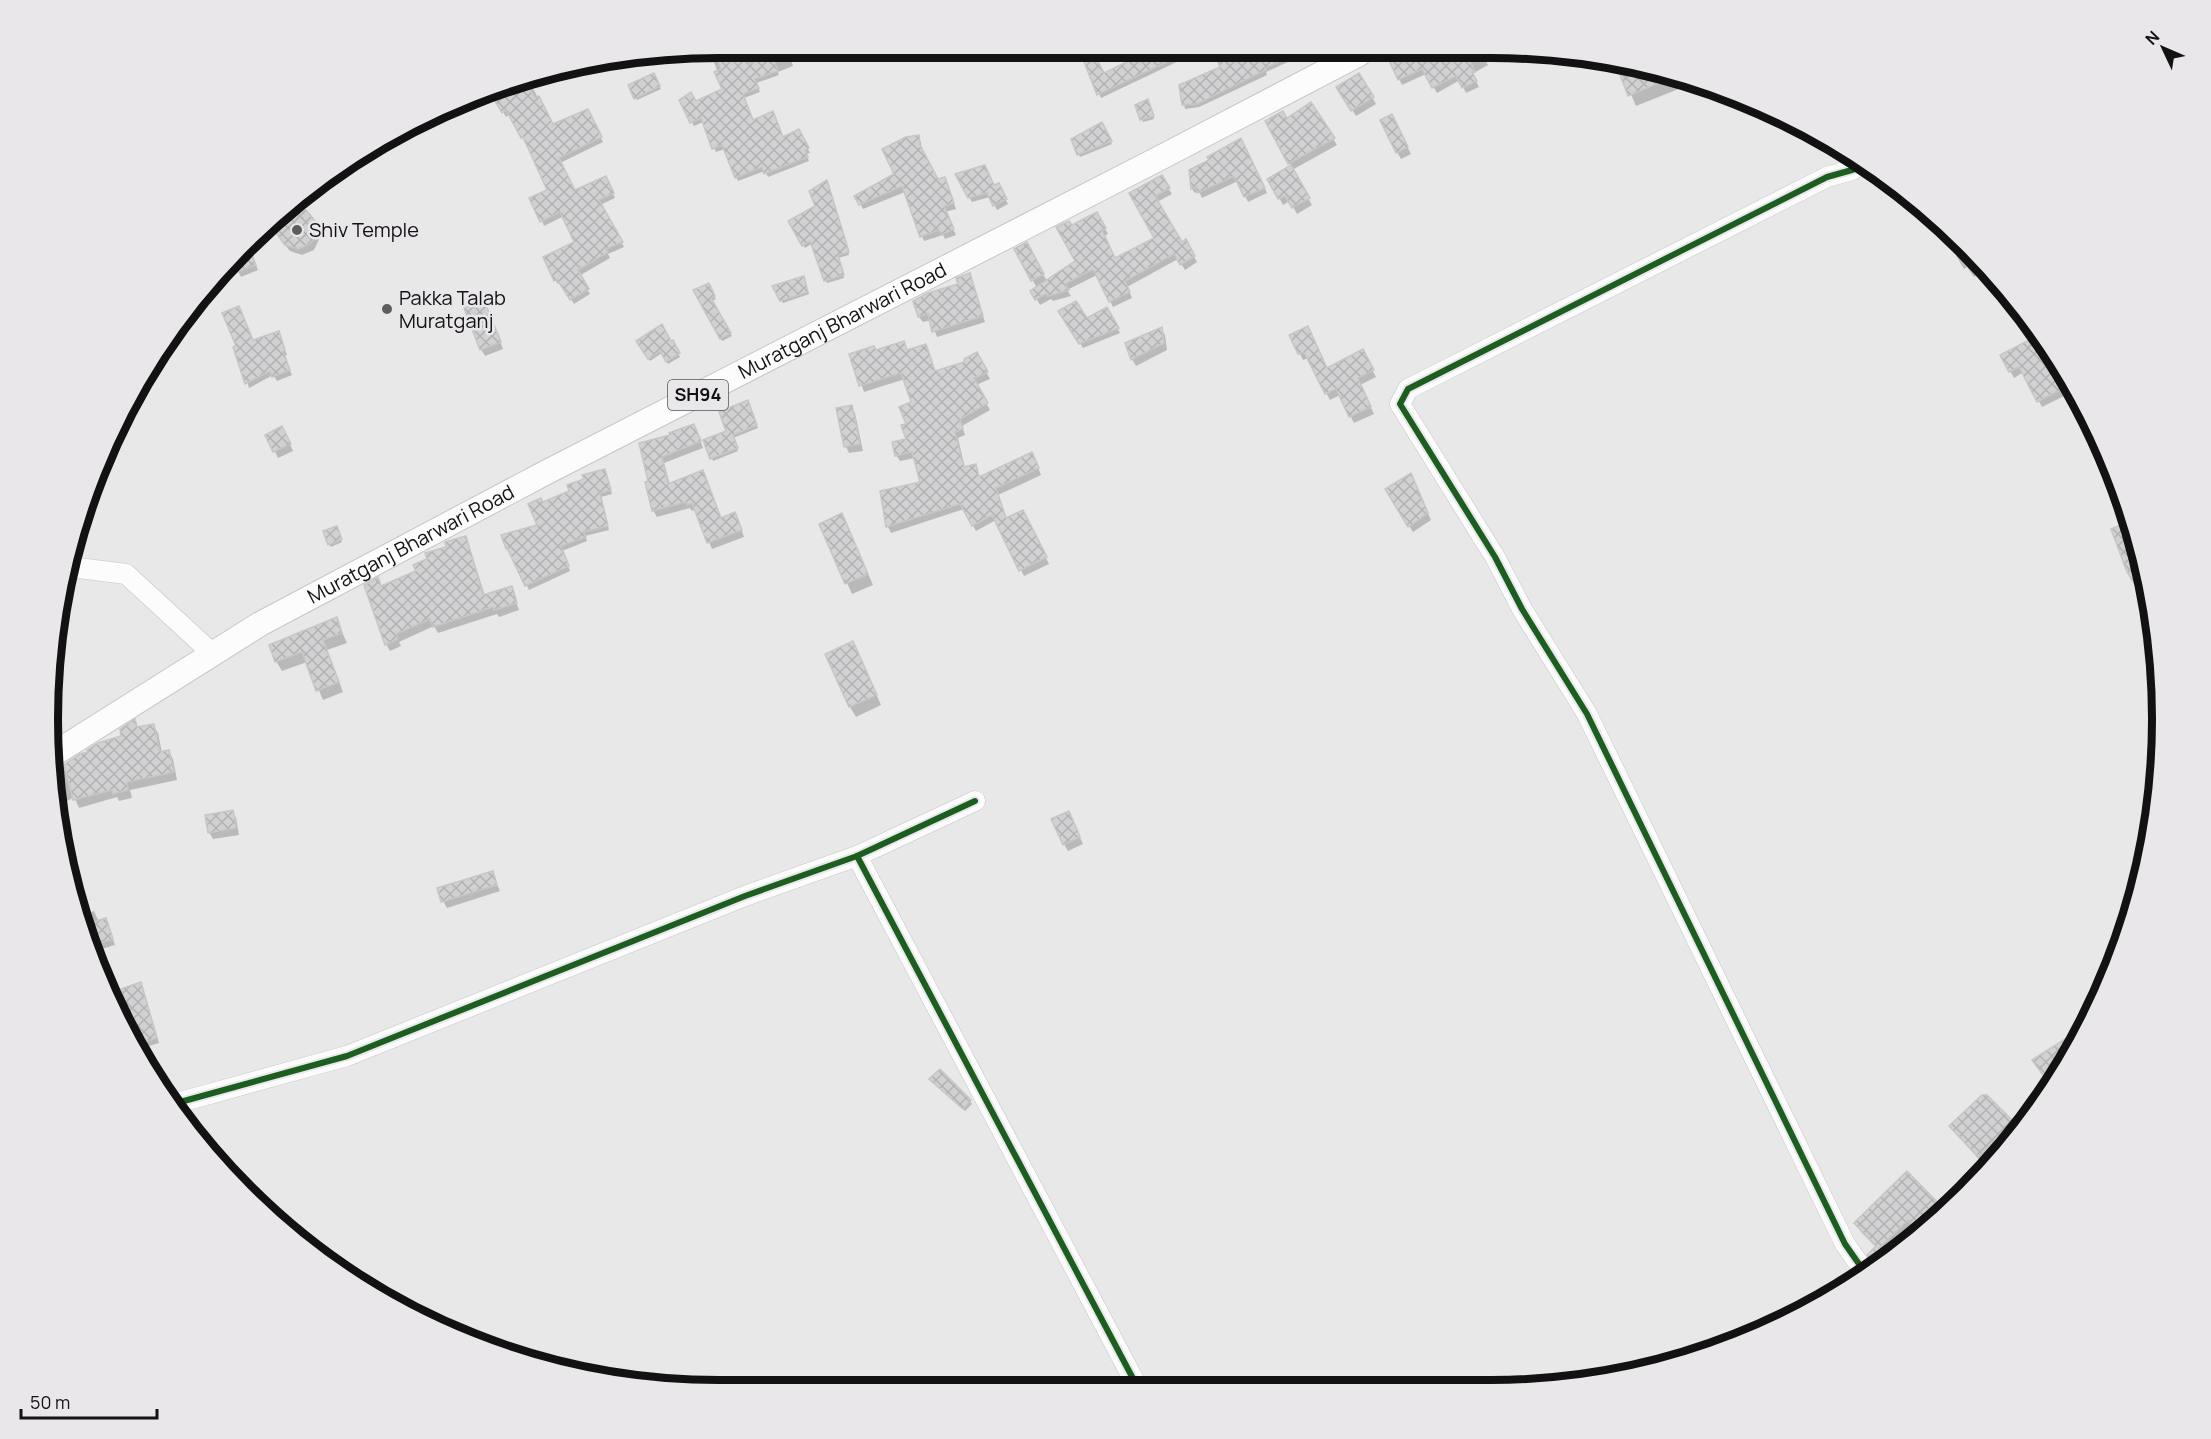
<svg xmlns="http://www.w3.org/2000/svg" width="2211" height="1439" font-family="Manrope,sans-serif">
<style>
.shadow{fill:#0003}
.building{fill:url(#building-cross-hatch);stroke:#c7c6c7;stroke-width:1.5}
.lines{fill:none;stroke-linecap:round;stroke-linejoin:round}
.minor-casing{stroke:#c6c5c7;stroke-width:21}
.major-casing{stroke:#c6c5c7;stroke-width:26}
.minor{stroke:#fcfcfc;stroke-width:20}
.major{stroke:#fcfcfc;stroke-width:24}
.cycleway-casing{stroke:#e9e7ea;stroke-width:10}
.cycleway{stroke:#1b5e20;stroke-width:6}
.poi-dot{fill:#5e5d5e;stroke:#e9e7ea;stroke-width:2}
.labels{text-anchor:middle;stroke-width:5;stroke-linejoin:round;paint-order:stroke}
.shield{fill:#e9e7ea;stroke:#535254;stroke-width:1.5}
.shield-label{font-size:18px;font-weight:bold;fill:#131213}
.poi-label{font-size:20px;fill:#131213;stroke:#e9e7ea;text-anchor:start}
.street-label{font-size:20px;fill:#131213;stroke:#e9e7ea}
.rim{fill:none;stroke:#131213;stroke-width:8}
</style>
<defs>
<pattern id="building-cross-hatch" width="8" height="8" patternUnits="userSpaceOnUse" patternTransform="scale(1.5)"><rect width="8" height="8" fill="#d1d0d2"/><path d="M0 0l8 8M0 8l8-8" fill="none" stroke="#b3b2b3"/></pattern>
</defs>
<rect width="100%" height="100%" fill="#e9e8e9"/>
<g class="shadow">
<polygon points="664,54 681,54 667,61"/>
<polygon points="711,54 723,54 725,60 741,54 789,54 793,66 778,72 779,75 756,83 760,92 744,98 753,121 783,138 799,131 810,153 806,154 809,161 768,177 765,171 738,181 725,149 716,152 703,122 694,126 681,100 695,103 724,89"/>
<polygon points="1083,54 1092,54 1104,75 1130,62 1127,54 1184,54 1185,58 1101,98"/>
<polygon points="1216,54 1316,54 1306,59 1303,55 1266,72 1267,75 1199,107 1185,109 1181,86 1222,68"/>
<polygon points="1395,54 1479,54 1472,60 1484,58 1488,65 1472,74 1479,87 1466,93 1460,80 1437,93 1426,74 1402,85 1389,57"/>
<polygon points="1618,64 1691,84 1636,106"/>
<polygon points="653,75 661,89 637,100 630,86"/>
<polygon points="1359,75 1376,104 1356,116 1338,87"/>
<polygon points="531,77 528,79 553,126 590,116 603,142 560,163 575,192 608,182 615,198 600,205 624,247 608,254 610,258 579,276 590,294 574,304 561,283 558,284 555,280 576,243 564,216 544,226 542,221 549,190 526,141 525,142 510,114 506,117 493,93 471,106 468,101 504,84"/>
<polygon points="1149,103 1154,119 1143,122 1137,106"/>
<polygon points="1311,104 1337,145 1292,170 1312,205 1297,214 1290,201 1283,205 1269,179 1291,166 1267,122 1286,120"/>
<polygon points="1395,122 1411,154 1401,159 1397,152"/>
<polygon points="1101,124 1112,144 1080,157 1072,139"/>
<polygon points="918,137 921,142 922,152 938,180 947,184 956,209 945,212 956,235 945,239 943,235 924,241 905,192 863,209 856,196 896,174"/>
<polygon points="1243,145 1267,193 1248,202 1238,181 1202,198 1199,191 1195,193 1192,189 1190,171"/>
<polygon points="957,175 994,187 998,185 1008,204 997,210 990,197 972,202"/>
<polygon points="1161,177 1172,194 1157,202 1181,244 1185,241 1197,262 1185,270 1178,259 1127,287 1132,298 1113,307 1097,275 1067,290 1071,296 1053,301 1051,299 1040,305 1032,291 1037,288 1016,250 1026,244 1047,281 1077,261 1071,227 1097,214 1108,234 1104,236 1115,260 1156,238 1131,194"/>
<polygon points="828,185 849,255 838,258 844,278 827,283 813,243 805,248 790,221 816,206"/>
<polygon points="300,210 311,215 322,233 314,250 302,255 290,251 281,240"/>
<polygon points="1958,239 1985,269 1974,277 1967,267 1964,269 1949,244"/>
<polygon points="248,245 258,270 241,277 238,271 216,279"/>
<polygon points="969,275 985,322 937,337 931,320 923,322 919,317 960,285"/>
<polygon points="804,281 809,294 783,303 774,287"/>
<polygon points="708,285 716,299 712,301 732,336 722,341 695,291"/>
<polygon points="487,309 503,349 485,356 481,349"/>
<polygon points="1107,309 1120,333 1083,348 1060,311 1086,320"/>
<polygon points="1161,329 1165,335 1167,350 1136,366 1132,359"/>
<polygon points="279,333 287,355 284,356 292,375 277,381 273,375 249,388 237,347"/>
<polygon points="1291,336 1327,369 1366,358 1376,377 1360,385 1374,414 1354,423 1340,395 1330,400 1308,358 1303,360"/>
<polygon points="2040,336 2072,392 2042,407 2024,372 2014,378 2002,356"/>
<polygon points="638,342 672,342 680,357 668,364 662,353 650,361"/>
<polygon points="926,345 936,373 980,360 990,379 976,385 990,410 962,426 965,435 958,438 965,468 975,466 980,478 1035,460 1041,475 998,495 1007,520 1026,518 1049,564 1024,576 996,520 976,531 964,509 891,533 888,527 881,492 922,484 915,458 900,461 896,455 908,440 908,425 913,403 905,379 864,392 851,355 907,351"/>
<polygon points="749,405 758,428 733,438 738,451 713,461 712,458 728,432"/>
<polygon points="851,406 855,413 863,451 849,453 846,447 838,409"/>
<polygon points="697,432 703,448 664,463 670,485 721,519 738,520 744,537 712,549 696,509 692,511 690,508 657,517 653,510 650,482 641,444"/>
<polygon points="267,435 286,435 293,451 278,458"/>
<polygon points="605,471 612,494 601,497 609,530 585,536 587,541 562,551 570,571 529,590 511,551 539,526 543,504 571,492"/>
<polygon points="1414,482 1431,520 1413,532 1387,489"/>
<polygon points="842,515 873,585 852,594 821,524"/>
<polygon points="337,531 342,542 331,547 329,544"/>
<polygon points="465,538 469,545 485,596 511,588 519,610 499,617 497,614 438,633 434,626 399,642 401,646 390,651 386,644 378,579 382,588 418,572 448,547"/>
<polygon points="336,619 347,643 327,650 343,692 323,700 307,662 282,671 276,661"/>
<polygon points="853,643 881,705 856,717 850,707"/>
<polygon points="135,722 139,729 153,725 158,733 162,753 168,751 173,759 177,780 130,790 132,798 119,801 117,797 79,808 74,797 57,807 51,772 57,771 81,756 123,738"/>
<polygon points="233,812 236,818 239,835 213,839 209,832"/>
<polygon points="1072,820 1083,844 1068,851 1064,844"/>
<polygon points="492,873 500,891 447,908 443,901"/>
<polygon points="78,889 86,914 94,911 99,922 106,920 115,945 95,951 71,893 70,891"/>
<polygon points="141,984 159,1043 136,1050 126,1026 132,1025"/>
<polygon points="940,1072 970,1101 972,1104 965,1111 933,1082"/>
<polygon points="1987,1096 2017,1130 1982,1163 1951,1127"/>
<polygon points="1942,1209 1943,1212 1919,1234 1913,1228 1884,1256 1888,1260 1876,1267 1869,1255 1877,1248 1861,1232 1856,1223"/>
</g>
<g class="building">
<polygon points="736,54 745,54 749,64 773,55 778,71 755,79 759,88 743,94 753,120 773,111 783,137 799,129 809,148 805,150 808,157 764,174 762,167 735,178 722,145 712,149 701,118 690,123 679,100 691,92 696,101 722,89 714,72 721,69 718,61"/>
<polygon points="1081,54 1094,54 1104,73 1143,54 1184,54 1097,95"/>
<polygon points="1214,54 1295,54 1265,68 1266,70 1197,104 1182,105 1179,85 1220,67"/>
<polygon points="1386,54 1467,54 1475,72 1472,72 1477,81 1462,88 1456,76 1432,88 1422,69 1398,80"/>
<polygon points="1616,64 1671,78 1628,96"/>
<polygon points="654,73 660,86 634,99 628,85"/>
<polygon points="1359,73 1374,97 1351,111 1336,87"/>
<polygon points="524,79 535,98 539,96 553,124 588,109 602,137 559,158 575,190 606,176 614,193 599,200 623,242 606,249 608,252 578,270 589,289 570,300 557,279 554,281 543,257 574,242 560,212 540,222 529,198 547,190 523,137 521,138 506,110 502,113 489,91 504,84"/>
<polygon points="1148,99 1154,116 1140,120 1135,105"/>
<polygon points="1311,102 1335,138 1288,164 1265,121 1283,111 1287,118"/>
<polygon points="1392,114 1408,147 1396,153 1380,120"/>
<polygon points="1102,122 1112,141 1077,155 1071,139"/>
<polygon points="919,135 920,145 938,179 945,177 954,203 944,206 954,229 941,235 939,230 920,237 902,186 859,205 854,196 894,174 882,149 906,137"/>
<polygon points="1241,138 1265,188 1244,197 1234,176 1198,193 1195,187 1191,189 1189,170 1209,160 1207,157"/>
<polygon points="985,165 994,185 999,183 1007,199 993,206 987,193 968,198 955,174"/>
<polygon points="1291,165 1310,198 1292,208 1285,196 1278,199 1267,179"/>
<polygon points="1162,175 1170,188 1155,196 1182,242 1186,239 1195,256 1180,265 1174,254 1125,281 1130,292 1109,302 1093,269 1065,284 1069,290 1048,296 1047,293 1035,300 1030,291 1075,261 1056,227 1069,221 1072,225 1097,212 1106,228 1102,230 1115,258 1154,238 1129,193"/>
<polygon points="827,180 849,252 838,255 844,275 824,281 810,241 802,246 788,221 815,206 809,191"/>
<polygon points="293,208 306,210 319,226 314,239 310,244 298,249 285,245 277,234 278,220 287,210"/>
<polygon points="1027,242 1044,274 1031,281 1014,249"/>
<polygon points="248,245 256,265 237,272 233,262"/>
<polygon points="970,273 983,316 932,332 928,314 918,317 913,301 928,293 958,284 956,278"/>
<polygon points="804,276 808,292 780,301 772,286"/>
<polygon points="709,283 715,296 711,298 731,333 720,339 693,290"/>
<polygon points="484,300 501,342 480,350 464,308"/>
<polygon points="1076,301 1087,318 1107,307 1119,328 1079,344 1058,311"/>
<polygon points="239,306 253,340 279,331 285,350 283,351 290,370 272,377 270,371 245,384 233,347 236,346 222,313"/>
<polygon points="662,324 671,341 673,340 680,353 666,362 660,351 648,359 636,341"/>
<polygon points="1308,326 1327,368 1363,349 1374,370 1358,378 1371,407 1349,417 1336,389 1325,394 1304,352 1298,354 1289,335"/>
<polygon points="1162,327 1164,343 1131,360 1125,343"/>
<polygon points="2039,335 2070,385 2037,402 2019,367 2009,372 2000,355"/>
<polygon points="904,341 907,350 926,344 935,371 964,362 964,359 977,352 988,372 974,378 988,403 960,419 963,429 955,432 964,467 976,464 979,477 1032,452 1039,468 996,488 1006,518 1023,510 1047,557 1019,571 992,515 972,526 960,504 886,527 880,491 920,482 912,452 895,456 892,442 906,439 901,425 906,424 899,407 911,402 901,373 859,386 849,354 874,346 876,350"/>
<polygon points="748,400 757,425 733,435 738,448 710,459 703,440 726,431 719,412"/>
<polygon points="852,405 860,444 844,447 836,408"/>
<polygon points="694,424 701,441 662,457 668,484 703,470 721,518 735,512 742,530 707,543 692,503 687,505 686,502 652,511 645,482 648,481 639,443 670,435 669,433"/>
<polygon points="282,426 291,444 273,452 265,435"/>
<polygon points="605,469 611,490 600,493 608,526 584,532 586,537 561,546 569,566 525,586 507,548 506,549 501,535 537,525 528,504 541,498 543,502 569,491 567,485 584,479 582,475"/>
<polygon points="1411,473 1428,513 1408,527 1385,489"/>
<polygon points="842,513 868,574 845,584 819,524"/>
<polygon points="2131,521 2140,545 2151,610 2127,572 2111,529"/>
<polygon points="337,526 342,539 328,545 323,531"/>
<polygon points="466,536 483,595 512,586 517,603 494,610 493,607 433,627 430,619 396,634 398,639 385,645 364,585 378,577 381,586 416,571 413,565 427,559 425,553 446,547 445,542"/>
<polygon points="337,617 342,633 323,640 339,682 316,691 302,652 275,662 269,645"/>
<polygon points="853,641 877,695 849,707 825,654"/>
<polygon points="135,719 137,727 154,724 160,752 169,750 174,772 127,782 128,790 113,794 112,790 73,800 64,765 80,754 88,752 87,750 98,743 121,736 120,729"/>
<polygon points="233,810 236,828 208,833 205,815"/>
<polygon points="1069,811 1080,837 1063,845 1051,819"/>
<polygon points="493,871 497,885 441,902 437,888"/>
<polygon points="106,918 113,939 93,945 87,924"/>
<polygon points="141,982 157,1038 137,1044 121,989"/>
<polygon points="2086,1026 2073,1055 2051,1086 2032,1060"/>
<polygon points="940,1069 971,1100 963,1109 929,1079"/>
<polygon points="1982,1095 1987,1095 2014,1122 1978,1157 1949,1126"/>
<polygon points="1907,1171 1943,1208 1918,1232 1908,1220 1879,1248 1890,1259 1876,1267 1867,1255 1876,1246 1854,1223"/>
</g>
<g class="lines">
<defs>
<g id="minor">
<polyline points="1863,164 1852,170 1827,177 1408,389 1400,404 1495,557 1522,609 1587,714 1845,1244 1866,1274"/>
<polyline points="71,567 126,574 213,654"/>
<polyline points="857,856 1138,1388"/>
<polyline points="173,1104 347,1056 745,896 857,856 975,801"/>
</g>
<g id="major">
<path id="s1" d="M 49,757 L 260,624 L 545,473 L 1156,160 L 1359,54"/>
</g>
</defs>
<use href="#minor" class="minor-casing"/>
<use href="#major" class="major-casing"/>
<use href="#minor" class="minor"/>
<use href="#major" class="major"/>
<defs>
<g id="cycleway">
<polyline points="1863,164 1852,170 1827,177 1408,389 1400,404 1495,557 1522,609 1587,714 1845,1244 1866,1274"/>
<polyline points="857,856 1138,1388"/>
<polyline points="173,1104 347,1056 745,896 857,856 975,801"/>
</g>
</defs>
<use href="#cycleway" class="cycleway-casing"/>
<use href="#cycleway" class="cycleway"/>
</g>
<g class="poi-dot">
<circle cx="297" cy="230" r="6"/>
<circle cx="387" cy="309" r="6"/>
</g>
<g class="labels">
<rect class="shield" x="668" y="380" width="60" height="30" rx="4.5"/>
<g class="shield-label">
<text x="698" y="401">SH94</text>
</g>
<g class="poi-label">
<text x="309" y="237">Shiv Temple</text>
<text x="399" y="305">Pakka Talab<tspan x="399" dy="23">Muratganj</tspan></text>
</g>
<g class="street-label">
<text dy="7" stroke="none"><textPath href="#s1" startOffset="906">Muratganj Bharwari Road</textPath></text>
<text dy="7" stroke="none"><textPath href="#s1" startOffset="420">Muratganj Bharwari Road</textPath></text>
</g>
</g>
<path d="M0 0H2211V1439H0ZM719 58H1491A661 661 0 0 1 2152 719V719A661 661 0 0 1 1491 1380H719A661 661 0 0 1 58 719V719A661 661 0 0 1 719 58Z" fill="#e9e7ea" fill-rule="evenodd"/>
<path class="rim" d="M719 58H1491A661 661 0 0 1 2152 719V719A661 661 0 0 1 1491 1380H719A661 661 0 0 1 58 719V719A661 661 0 0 1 719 58Z"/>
<g transform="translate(2163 48) rotate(314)" stroke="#e9e7ea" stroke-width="4.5" paint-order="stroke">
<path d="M0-4.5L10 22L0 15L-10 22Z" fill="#131213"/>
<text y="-9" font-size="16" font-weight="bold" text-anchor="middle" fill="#131213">N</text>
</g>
<path d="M21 1409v9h136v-9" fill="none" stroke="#131213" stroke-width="3"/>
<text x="30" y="1409" font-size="18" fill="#131213" stroke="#e9e7ea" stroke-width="4.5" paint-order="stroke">50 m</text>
</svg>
